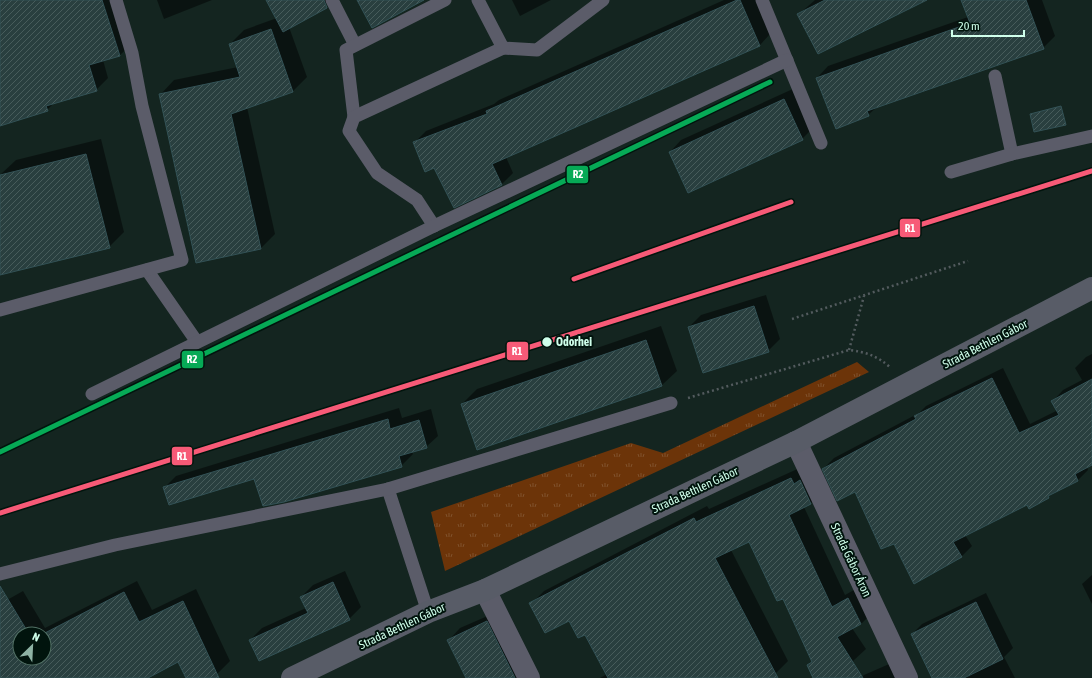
<svg xmlns="http://www.w3.org/2000/svg" width="1092" height="678" font-family="'Asap Condensed',sans-serif">
<style>
.park{fill:url(#park-tufts)}
.shadow{fill:#0007;fill-rule:evenodd}
.building{fill:url(#building-hatch);stroke:#335256}
.lines{fill:none;stroke-linecap:round;stroke-linejoin:round}
.path{stroke:#535b5e;stroke-width:2.5;stroke-dasharray:2 3;stroke-linecap:butt}
.lane{stroke:#5b5c69;stroke-width:13}
.street{stroke:#5b5c69;stroke-width:22}
.primary{stroke:#585c67;stroke-width:22}
.rail-1-casing{stroke:#01140d;stroke-width:8}
.rail-2-casing{stroke:#01140d;stroke-width:8}
.rail-1{stroke:#f75a77;stroke-width:5}
.rail-2{stroke:#06aa56;stroke-width:5}
.stop-dot{fill:#cfffeb;stroke:#01140d;stroke-width:1.5}
.labels{text-anchor:middle;stroke-width:4;stroke-linejoin:round;paint-order:stroke}
.stop-label{font-size:12px;font-weight:bold;fill:#cfffeb;stroke:#01140d;text-anchor:start}
.street-label{font-size:12px;fill:#cfffeb;stroke:#01140d}
.line-badge{stroke:#01140d;stroke-width:1.5}
.badge-label{font-size:11px;text-anchor:middle;font-weight:bold;fill:#fff}
</style>
<defs>
<pattern id="park-tufts" width="24" height="20" patternUnits="userSpaceOnUse"><rect width="24" height="20" fill="#6c3409"/><path d="M3 7l-1-3M5 7V3M7 7l1-3M15 17l-1-3M17 17v-4M19 17l1-3" fill="none" stroke="#80522d"/></pattern>
<pattern id="building-hatch" width="6" height="6" patternUnits="userSpaceOnUse"><rect width="6" height="6" fill="#293f3f"/><path d="M-1 1l2-2M0 6l6-6M5 7l2-2" fill="none" stroke="#475c5b"/></pattern>
</defs>
<rect width="100%" height="100%" fill="#142520"/>
<polygon class="park" points="857,362 869,372 445,571 431,512 631,443 663,453"/>
<g class="shadow">
<polygon points="0,0 118,0 132,44 120,55 103,60 108,78 96,90 55,102 47,110 0,125"/>
<polygon points="157,0 212,0 164,19"/>
<polygon points="267,0 330,0 320,10 289,27 307,77 293,91 247,107 275,234 261,248 160,95 174,80 238,67 230,44 244,30 277,18"/>
<polygon points="512,0 551,0 520,16"/>
<polygon points="724,0 757,0 771,33 760,45 506,157 513,173 502,184 454,207 434,167 415,142 426,131 494,104 499,100"/>
<polygon points="815,0 925,0 799,14"/>
<polygon points="963,0 1042,0 1055,36 1043,48 877,107 868,115 817,78 828,66 968,17"/>
<polygon points="795,88 814,127 802,139 670,152 681,140"/>
<polygon points="101,139 124,232 109,247 0,274 0,175 16,160"/>
<polygon points="766,295 780,339 768,351 689,327 701,315"/>
<polygon points="661,326 677,371 662,385 477,449 462,404 477,389"/>
<polygon points="1092,354 1092,464 1087,467 1088,470 1078,480 1052,492 1048,497 1027,504 965,535 972,546 961,557 894,542 856,491 823,469 834,458 919,413 926,406 1003,368 1030,424 1058,410 1053,401 1063,390 1082,380 1075,368 1086,357"/>
<polygon points="399,408 402,418 431,409 438,436 426,447 412,451 413,454 401,466 165,487 176,476"/>
<polygon points="804,466 824,490 811,503 804,507 845,595 861,586 874,611 861,624 852,628 866,649 853,661 826,678 814,678 808,665 813,661 783,597 750,541 731,550 788,661 775,674 768,678 600,678 607,674 586,633 569,620 531,604 544,591 707,506 709,509"/>
<polygon points="345,571 361,607 349,619 250,640 262,628 306,608 301,597 313,585"/>
<polygon points="1092,575 1092,604 1082,584"/>
<path d="M 137,581 L 152,610 L 196,589 L 230,661 L 217,674 L 208,678 L 187,678 L 179,661 L 146,678 L 0,678 L 0,604 L 23,591 L 45,628 ZM 20,634 L 44,634 L 44,658 L 20,658 Z"/>
<polygon points="986,593 1013,648 1004,657 1015,678 945,678 912,634 922,624"/>
<polygon points="499,611 532,678 467,678 449,640 460,628"/>
<polygon points="896,661 904,678 861,678 864,675"/>
</g>
<g class="building">
<polygon points="0,0 102,0 120,56 89,65 97,91 46,106 48,111 0,126"/>
<polygon points="266,0 324,0 327,8 283,32"/>
<polygon points="357,0 424,0 372,28"/>
<polygon points="737,0 740,0 760,46 492,164 502,185 454,208 434,168 425,172 413,142 487,114 486,111"/>
<polygon points="825,0 927,0 818,54 797,14"/>
<polygon points="961,0 1026,0 1044,49 867,111 869,116 836,129 816,78 970,23"/>
<polygon points="271,29 293,92 231,114 261,249 196,263 159,94 240,77 229,44"/>
<polygon points="784,99 803,140 688,193 669,152"/>
<polygon points="1061,106 1066,125 1034,132 1030,114"/>
<polygon points="86,154 110,248 0,275 0,175"/>
<polygon points="754,306 769,352 703,373 688,327"/>
<polygon points="646,340 662,386 477,450 461,404"/>
<polygon points="992,378 1019,433 1059,415 1051,401 1092,379 1092,465 1075,474 1078,481 1048,496 1049,498 1029,509 1027,505 953,542 962,557 914,584 894,544 881,549 855,492 837,501 822,469 916,419 914,416"/>
<polygon points="388,419 390,429 419,420 427,448 399,456 402,467 284,502 263,506 254,479 169,505 163,487"/>
<polygon points="791,478 794,484 800,480 811,504 789,515 832,607 848,598 861,624 837,637 863,678 813,678 807,665 812,662 783,599 777,601 749,542 715,558 778,678 608,678 585,635 578,638 569,621 545,633 529,603 694,518 696,522"/>
<polygon points="333,582 350,620 259,661 249,640 308,613 300,597"/>
<polygon points="0,586 29,634 20,634 20,658 44,658 43,634 124,592 139,622 183,601 219,678 186,678 178,662 148,678 0,678"/>
<polygon points="976,602 1003,659 964,678 932,678 911,634"/>
<polygon points="487,621 515,678 466,678 447,640"/>
</g>
<g class="lines">
<g class="path">
<polyline points="792,319 968,261"/>
<polyline points="849,350 864,296"/>
<path d="M 688,398 L 849,350 C 866,352 877,356 890,367"/>
</g>
<g class="lane">
<polyline points="332,0 355,45"/>
<polyline points="762,0 821,143"/>
<polyline points="503,48 537,50 603,0"/>
<polyline points="995,76 1012,154"/>
<polyline points="354,117 346,50 445,0"/>
<polyline points="951,172 1012,154 1092,136"/>
<polyline points="434,226 417,200 377,173 349,131 354,117 503,48 478,0"/>
<polyline points="147,270 197,342"/>
<polyline points="0,310 182,260 142,106 132,53 116,0"/>
<polyline points="92,394 434,226 787,60"/>
<polyline points="388,489 428,612"/>
<polyline points="0,574 115,545 388,489 671,403"/>
</g>
<g class="street">
<polyline points="796,442 907,678"/>
<polyline points="485,590 529,678"/>
</g>
<polyline class="primary" points="292,678 428,612 485,590 796,442 1092,288"/>
<defs>
<g id="rail-1">
<polyline points="574,279 791,202"/>
<polyline points="0,513 1092,171"/>
</g>
<polyline id="rail-2" points="0,452 770,82"/>
</defs>
<use href="#rail-1" class="rail-1-casing"/>
<use href="#rail-2" class="rail-2-casing"/>
<use href="#rail-1" class="rail-1"/>
<use href="#rail-2" class="rail-2"/>
</g>
<circle class="stop-dot" cx="547" cy="342" r="5.5"/>
<g class="labels">
<g class="stop-label">
<text x="556" y="346">Odorhei</text>
</g>
<g class="street-label">
<text transform="translate(985 344) rotate(-27)" y="4">Strada Bethlen Gábor</text>
<text transform="translate(695 490) rotate(-25)" y="4">Strada Bethlen Gábor</text>
<text transform="translate(851 560) rotate(65)" y="4">Strada Gábor Áron</text>
<text transform="translate(402 626) rotate(-25)" y="4">Strada Bethlen Gábor</text>
</g>
</g>
<g class="line-badge">
<rect x="566" y="165" width="23" height="19" rx="4" fill="#06aa56"/>
<rect x="899" y="218" width="22" height="20" rx="4" fill="#f75a77"/>
<rect x="506" y="341" width="23" height="20" rx="4" fill="#f75a77"/>
<rect x="181" y="350" width="23" height="19" rx="4" fill="#06aa56"/>
<rect x="171" y="446" width="22" height="20" rx="4" fill="#f75a77"/>
</g>
<g class="badge-label">
<text x="578" y="178">R2</text>
<text x="910" y="232">R1</text>
<text x="517" y="355">R1</text>
<text x="192" y="363">R2</text>
<text x="182" y="460">R1</text>
</g>
<g transform="translate(32 646) rotate(24)"><circle r="19" fill="#01140d" stroke="#537266"/>
<path d="M0-3L7 15L0 10L-7 15Z" fill="#8eb3a4"/>
<text y="-6" font-size="11" font-weight="bold" text-anchor="middle" fill="#cfffeb">N</text>
</g>
<path d="M952 30v6h72v-6" fill="none" stroke="#cfffeb" stroke-width="2"/>
<text x="958" y="30" font-size="12" fill="#cfffeb" stroke="#01140d" stroke-width="3" paint-order="stroke">20 m</text>
</svg>
